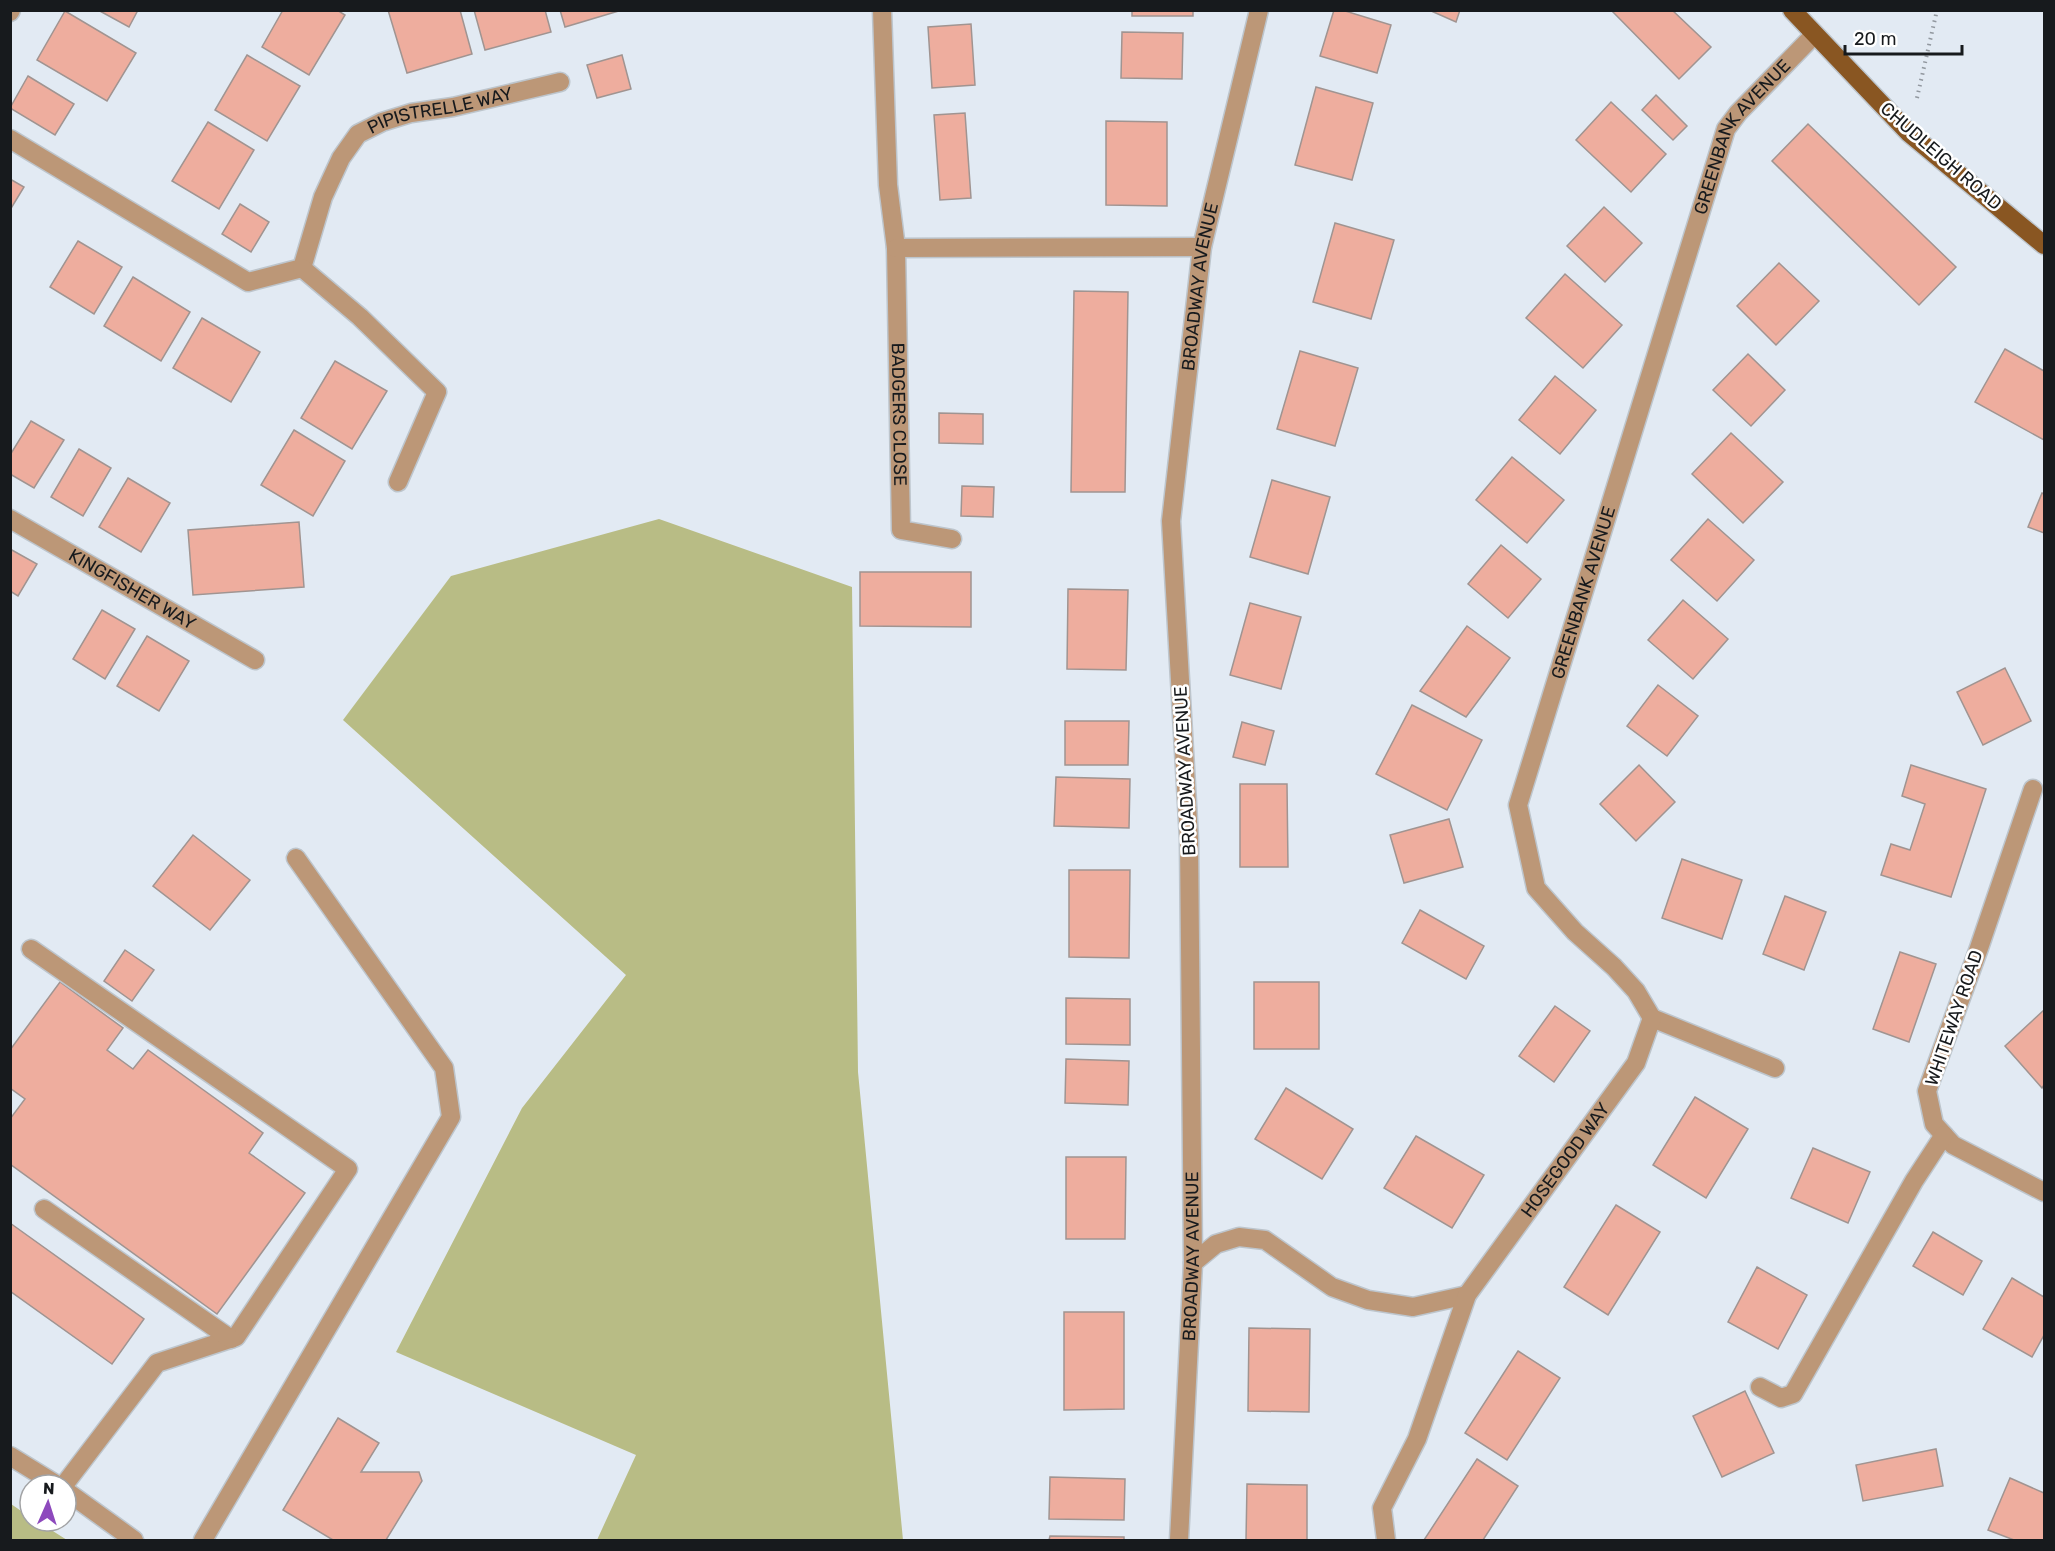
<svg xmlns="http://www.w3.org/2000/svg" width="2055" height="1551" font-family="Rubik,sans-serif">
<style>
.green{fill:#b8bc85}
.building{fill:#eead9e;stroke:#a09491;stroke-width:1.5}
.lines{fill:none;stroke-linecap:round;stroke-linejoin:round}
.minor-casing{stroke:#bdc5cc;stroke-width:21}
.major-casing{stroke:#bdc5cc;stroke-width:21}
.path{stroke:#92989f;stroke-width:4;stroke-dasharray:1.5 4.5;stroke-linecap:butt}
.minor{stroke:#bc9777;stroke-width:18}
.major{stroke:#895622;stroke-width:18}
.labels{text-anchor:middle;stroke-width:5;stroke-linejoin:round;paint-order:stroke}
.street-label{font-size:18px;fill:#171a1d;stroke:#fff}
</style>
<rect width="100%" height="100%" fill="#e2eaf3"/>
<g class="green">
<polygon points="659,519 852,587 858,1072 903,1540 597,1540 636,1455 396,1352 522,1108 626,975 343,720 451,576"/>
<polygon points="11,1504 30,1517 30,1521 37,1521 67,1540 11,1540"/>
</g>
<g class="building">
<polygon points="98,10 138,10 129,27"/>
<polygon points="283,10 337,10 345,15 309,75 262,47"/>
<polygon points="388,10 460,10 472,54 407,73"/>
<polygon points="474,10 545,10 551,32 485,50"/>
<polygon points="560,10 622,10 565,27"/>
<rect x="1132" y="10" width="61" height="6"/>
<polygon points="1334,10 1342,10 1391,25 1377,73 1320,56"/>
<polygon points="1429,10 1460,10 1456,22"/>
<polygon points="1611,10 1672,10 1711,47 1679,79"/>
<polygon points="65,11 136,53 107,101 37,60"/>
<polygon points="971,24 975,85 932,88 928,27"/>
<polygon points="1122,32 1183,33 1182,79 1121,78"/>
<polygon points="247,55 300,86 267,141 215,110"/>
<polygon points="622,55 631,89 597,98 587,65"/>
<polygon points="28,76 74,104 55,135 10,108"/>
<polygon points="1316,87 1373,103 1352,180 1295,165"/>
<polygon points="1656,95 1687,126 1673,140 1642,110"/>
<polygon points="1611,102 1666,154 1631,192 1576,140"/>
<polygon points="965,113 971,198 940,200 934,115"/>
<polygon points="1106,121 1167,122 1167,206 1106,205"/>
<polygon points="208,122 254,150 219,209 172,181"/>
<polygon points="1808,124 1956,267 1919,305 1772,161"/>
<polygon points="10,179 24,187 10,210"/>
<polygon points="240,204 269,222 251,252 222,234"/>
<polygon points="1604,207 1642,243 1605,282 1567,246"/>
<polygon points="1335,223 1394,240 1371,319 1313,302"/>
<polygon points="78,241 122,267 94,314 50,287"/>
<polygon points="1779,263 1819,301 1776,345 1737,306"/>
<polygon points="1565,274 1622,325 1583,368 1526,318"/>
<polygon points="133,277 190,312 161,361 104,326"/>
<polygon points="1074,291 1128,292 1125,492 1071,492"/>
<polygon points="202,318 260,352 231,402 173,368"/>
<polygon points="2005,349 2044,371 2044,440 1975,402"/>
<polygon points="1300,351 1358,368 1335,446 1277,429"/>
<polygon points="1748,354 1785,390 1751,426 1713,390"/>
<polygon points="335,361 387,391 352,449 301,418"/>
<polygon points="1555,376 1596,410 1560,454 1519,420"/>
<polygon points="939,413 983,414 983,444 939,443"/>
<polygon points="31,421 64,440 34,488 10,474 10,455"/>
<polygon points="294,430 345,461 313,516 261,485"/>
<polygon points="1731,433 1783,482 1743,523 1692,474"/>
<polygon points="79,449 111,468 83,516 51,497"/>
<polygon points="1512,457 1564,500 1527,543 1476,500"/>
<polygon points="128,478 170,503 141,552 99,527"/>
<polygon points="1272,480 1330,497 1308,574 1250,557"/>
<polygon points="962,486 994,487 993,517 961,516"/>
<polygon points="2042,493 2044,494 2044,533 2028,527"/>
<polygon points="1708,519 1754,560 1717,601 1671,560"/>
<polygon points="299,522 304,587 193,595 188,530"/>
<polygon points="1501,545 1541,579 1508,618 1468,584"/>
<polygon points="10,549 37,564 18,596 10,591"/>
<polygon points="860,572 971,572 971,627 860,626"/>
<polygon points="1068,589 1128,590 1126,670 1067,669"/>
<polygon points="1683,600 1728,639 1693,679 1648,640"/>
<polygon points="1250,603 1301,617 1281,689 1230,675"/>
<polygon points="102,610 135,629 105,679 73,659"/>
<polygon points="1467,626 1510,658 1466,717 1420,691"/>
<polygon points="147,636 189,661 159,711 117,686"/>
<polygon points="2005,668 2031,721 1983,745 1957,692"/>
<polygon points="1658,685 1698,716 1667,756 1627,726"/>
<polygon points="1412,705 1482,740 1447,810 1376,774"/>
<polygon points="1065,721 1129,721 1128,765 1065,765"/>
<polygon points="1242,722 1274,731 1265,765 1233,757"/>
<polygon points="1639,765 1675,802 1636,841 1600,804"/>
<polygon points="1911,765 1986,789 1951,897 1881,875 1891,844 1910,850 1925,804 1902,796"/>
<polygon points="1056,777 1130,779 1129,828 1054,826"/>
<polygon points="1240,784 1287,784 1288,867 1240,867"/>
<polygon points="1449,819 1463,867 1404,883 1390,835"/>
<polygon points="193,835 250,880 210,930 153,886"/>
<polygon points="1682,859 1742,880 1722,939 1662,918"/>
<polygon points="1069,870 1130,870 1129,958 1069,957"/>
<polygon points="1785,896 1826,912 1804,970 1763,954"/>
<polygon points="1420,910 1484,946 1466,979 1402,943"/>
<polygon points="125,950 154,970 132,1001 104,981"/>
<polygon points="1900,952 1936,964 1909,1042 1873,1029"/>
<polygon points="60,982 123,1028 107,1050 133,1069 148,1050 263,1133 249,1153 305,1193 217,1314 10,1164 10,1119 25,1099 10,1088 10,1050"/>
<rect x="1254" y="982" width="65" height="67"/>
<polygon points="1066,998 1130,999 1130,1045 1066,1044"/>
<polygon points="1555,1006 1590,1031 1554,1082 1519,1056"/>
<polygon points="2044,1010 2044,1085 2042,1088 2005,1046"/>
<polygon points="1066,1059 1129,1061 1128,1105 1065,1103"/>
<polygon points="1286,1088 1353,1129 1322,1179 1255,1139"/>
<polygon points="1695,1097 1748,1129 1706,1198 1653,1165"/>
<polygon points="1416,1136 1484,1175 1452,1228 1384,1188"/>
<polygon points="1813,1148 1870,1172 1848,1223 1791,1198"/>
<polygon points="1066,1157 1126,1157 1125,1239 1066,1239"/>
<polygon points="1616,1205 1660,1232 1608,1315 1564,1287"/>
<polygon points="10,1223 144,1319 112,1364 10,1291"/>
<polygon points="1933,1232 1982,1261 1963,1295 1913,1266"/>
<polygon points="1757,1267 1807,1295 1778,1349 1728,1322"/>
<polygon points="2012,1278 2044,1297 2044,1335 2032,1357 1983,1329"/>
<polygon points="1064,1312 1124,1312 1124,1409 1064,1410"/>
<polygon points="1249,1328 1310,1329 1309,1412 1248,1411"/>
<polygon points="1518,1351 1560,1378 1507,1460 1465,1433"/>
<polygon points="1745,1391 1774,1453 1722,1477 1693,1416"/>
<polygon points="338,1418 379,1443 361,1472 419,1472 422,1481 386,1540 333,1540 283,1510"/>
<polygon points="1936,1449 1943,1486 1863,1501 1856,1465"/>
<polygon points="1477,1459 1518,1486 1483,1540 1424,1540"/>
<polygon points="1050,1477 1125,1479 1124,1520 1049,1519"/>
<polygon points="2010,1478 2044,1493 2044,1540 2014,1540 1988,1530"/>
<polygon points="1247,1484 1307,1485 1307,1540 1246,1540"/>
<polygon points="1050,1536 1124,1537 1124,1540 1049,1540"/>
</g>
<g class="lines">
<defs>
<g id="minor">
<path id="s1" d="M 882,10 L 888,185 L 896,248 L 901,530 L 952,539"/>
<polyline points="10,12 11,10"/>
<path id="s2" d="M 10,139 L 248,282 L 302,268 L 323,197 L 341,158 L 358,134 L 382,122 L 411,113 L 453,107 L 560,82"/>
<polyline points="896,248 1202,247"/>
<polyline points="302,268 360,317 437,392 398,482"/>
<path id="s3" d="M 10,519 L 255,660"/>
<polyline points="2033,789 1979,948 1927,1091 1934,1124 1953,1145 2044,1192"/>
<polyline points="31,949 348,1169 236,1337 157,1363 64,1485"/>
<path id="s4" d="M 1775,1068 L 1652,1018 L 1636,991 L 1614,967 L 1575,932 L 1536,888 L 1518,805 L 1726,129 L 1738,113 L 1814,35"/>
<polyline points="44,1209 231,1339"/>
<polyline points="1193,1263 1216,1244 1239,1237 1265,1240 1332,1287 1368,1300 1413,1307 1467,1295"/>
<polyline points="1760,1387 1781,1398 1793,1394 1914,1181 1944,1135"/>
<polyline points="10,1456 57,1485"/>
<polyline points="66,1491 134,1540"/>
<polyline points="203,1540 451,1117 444,1068 296,858"/>
<path id="s5" d="M 1179,1540 L 1193,1263 L 1189,839 L 1171,521 L 1202,247 L 1259,10"/>
<path id="s6" d="M 1386,1540 L 1382,1508 L 1417,1439 L 1467,1295 L 1636,1063 L 1652,1018"/>
</g>
<polyline id="major" points="1792,10 1909,133 2044,245"/>
</defs>
<use href="#minor" class="minor-casing"/>
<use href="#major" class="major-casing"/>
<polyline class="path" points="1917,98 1937,10"/>
<use href="#minor" class="minor"/>
<use href="#major" class="major"/>
</g>
<g class="labels">
<g class="street-label">
<text dy="6" stroke="none"><textPath href="#s2" startOffset="566">PIPISTRELLE WAY</textPath></text>
<text dy="6" stroke="none"><textPath href="#s4" startOffset="1101">GREENBANK AVENUE</textPath></text>
<text transform="translate(1941 156) rotate(41)" y="6">CHUDLEIGH ROAD</text>
<text dy="6" stroke="none"><textPath href="#s5" startOffset="1256">BROADWAY AVENUE</textPath></text>
<text dy="6" stroke="none"><textPath href="#s1" startOffset="405">BADGERS CLOSE</textPath></text>
<text dy="6" stroke="none"><textPath href="#s3" startOffset="141">KINGFISHER WAY</textPath></text>
<text dy="6" stroke="none"><textPath href="#s4" startOffset="615">GREENBANK AVENUE</textPath></text>
<text transform="translate(1185 771) rotate(-93)" y="6">BROADWAY AVENUE</text>
<text transform="translate(1954 1018) rotate(-71)" y="6">WHITEWAY ROAD</text>
<text dy="6" stroke="none"><textPath href="#s6" startOffset="429">HOSEGOOD WAY</textPath></text>
<text dy="6" stroke="none"><textPath href="#s5" startOffset="284">BROADWAY AVENUE</textPath></text>
</g>
</g>
<rect width="2055" height="1551" fill="none" stroke="#171a1d" stroke-width="24"/>
<g transform="translate(48 1503) rotate(3)"><circle r="28" fill="#ffffff" stroke="#a2a3a5" stroke-width="1.5"/>
<path d="M0-4.5L10 22L0 15L-10 22Z" fill="#8d49bd"/>
<text y="-9" font-size="16" font-weight="bold" text-anchor="middle" fill="#171a1d">N</text>
</g>
<path d="M1845 45v9h117v-9" fill="none" stroke="#171a1d" stroke-width="3"/>
<text x="1854" y="45" font-size="18" fill="#171a1d" stroke="#ffffff" stroke-width="4.5" paint-order="stroke">20 m</text>
</svg>
